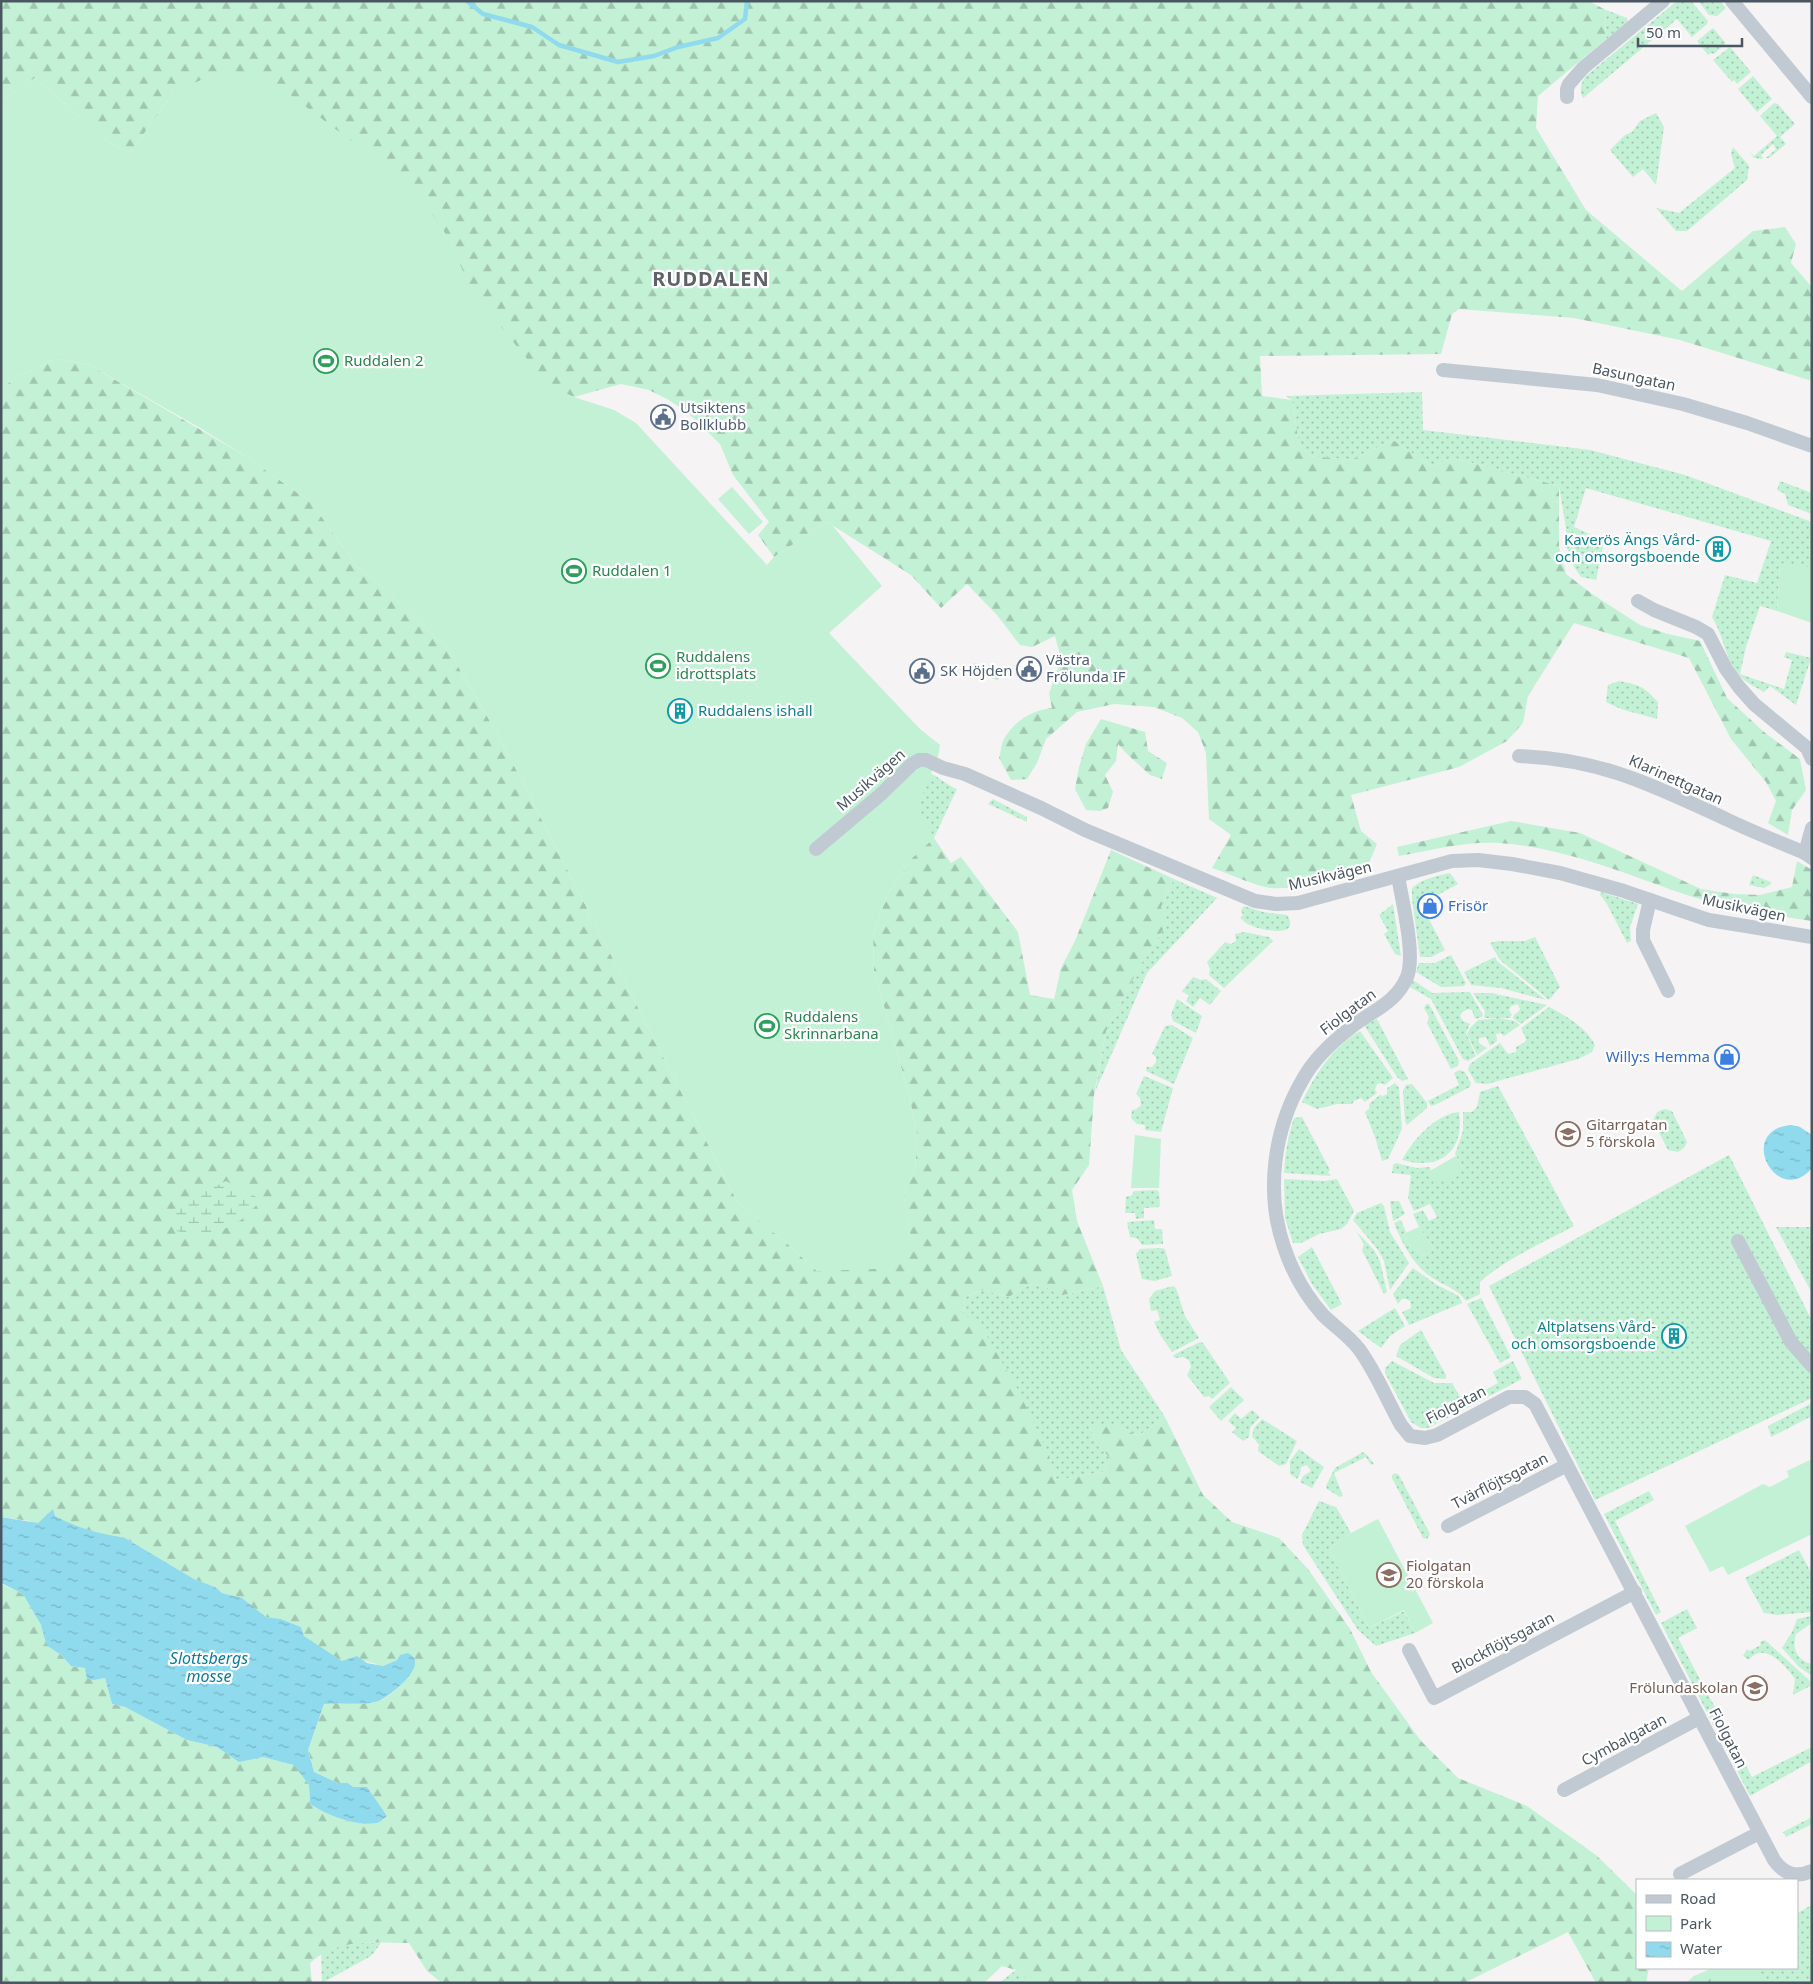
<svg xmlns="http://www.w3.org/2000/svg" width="1813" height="1984" font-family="'Noto Sans',sans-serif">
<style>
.grass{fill:url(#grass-dots)}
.forest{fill:url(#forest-firs)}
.wetland{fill:url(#wetland-marsh)}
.park{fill:#c3f1d5}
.water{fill:url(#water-ripples)}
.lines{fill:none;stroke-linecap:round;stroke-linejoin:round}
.stream{stroke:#90daee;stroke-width:4.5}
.street{stroke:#c1cad2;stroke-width:14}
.labels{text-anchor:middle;stroke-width:4.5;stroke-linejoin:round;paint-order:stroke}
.leisure-label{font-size:15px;fill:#27864d;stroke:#fff;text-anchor:start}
.street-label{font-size:15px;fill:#4a5661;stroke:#fff}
.service-label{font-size:15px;fill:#4e5e75;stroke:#fff;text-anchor:start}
.culture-label{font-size:15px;fill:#0d838f;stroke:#fff;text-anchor:end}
.shop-label{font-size:15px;fill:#366cbe;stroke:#fff;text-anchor:start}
.education-label{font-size:15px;fill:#785e54;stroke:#fff;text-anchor:start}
.water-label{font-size:16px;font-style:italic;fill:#0c7c9b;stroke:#fff}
.district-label{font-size:20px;font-weight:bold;letter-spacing:1px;fill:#5f6368;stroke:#fff}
</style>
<defs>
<pattern id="grass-dots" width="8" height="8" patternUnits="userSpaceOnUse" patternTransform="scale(1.25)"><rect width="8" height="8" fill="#c3f1d5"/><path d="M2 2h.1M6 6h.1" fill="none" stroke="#a0c6b0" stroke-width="1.8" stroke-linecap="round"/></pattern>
<pattern id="forest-firs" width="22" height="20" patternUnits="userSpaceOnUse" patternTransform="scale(1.25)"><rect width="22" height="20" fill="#c3f1d5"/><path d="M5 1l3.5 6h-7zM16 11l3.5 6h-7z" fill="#a0c6b0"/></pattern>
<pattern id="wetland-marsh" width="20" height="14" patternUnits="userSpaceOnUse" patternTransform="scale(1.25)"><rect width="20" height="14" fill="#c3f1d5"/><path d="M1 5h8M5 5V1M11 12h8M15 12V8" fill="none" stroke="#a0c6b0"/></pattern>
<pattern id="water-ripples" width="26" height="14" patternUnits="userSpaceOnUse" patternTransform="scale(1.25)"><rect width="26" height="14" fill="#90daee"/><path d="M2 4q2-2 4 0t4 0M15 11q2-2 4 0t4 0" fill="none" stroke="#78b4c4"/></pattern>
</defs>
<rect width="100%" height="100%" fill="#f5f3f3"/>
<g class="grass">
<path d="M 1677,1 L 1691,1 L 1708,21 L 1707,24 L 1692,37 L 1677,19 L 1583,98 C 1579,91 1581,82 1586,76 Z"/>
<polygon points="1698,1 1720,1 1726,8 1717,16 1709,15"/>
<polygon points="1606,10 1627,18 1628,22 1605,40"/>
<polygon points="1713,28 1725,42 1725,44 1714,54 1711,53 1708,55 1697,41"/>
<polygon points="1730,47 1751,72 1737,84 1734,80 1732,82 1713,60"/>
<polygon points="1753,76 1772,99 1757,112 1738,89"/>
<polygon points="1774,103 1778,104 1795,124 1780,137 1786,144 1769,158 1766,158 1776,149 1773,144 1761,155 1763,159 1754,158 1749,151 1754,156 1777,136 1760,116"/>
<polygon points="1656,113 1664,127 1656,185 1643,169 1633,177 1610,150 1625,135 1632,132 1640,121"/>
<polygon points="1733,147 1749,166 1747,180 1687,231 1676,231 1656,208 1679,213 1735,168 1731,154"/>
<path d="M 1422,392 L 1423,430 L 1590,450 L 1685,475 L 1812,522 L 1812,568 L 1780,564 L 1777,611 L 1760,606 L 1746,647 L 1740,674 L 1784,689 L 1792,660 L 1784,657 L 1786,652 L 1811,658 L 1796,705 L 1770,686 L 1764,692 C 1757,688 1746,683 1741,677 C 1725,661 1724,636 1712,617 L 1725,575 L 1757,583 L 1771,541 L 1586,488 L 1574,527 L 1604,541 L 1596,580 L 1581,577 L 1572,564 L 1566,543 L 1566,529 L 1559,486 L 1454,458 L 1431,466 L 1393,440 L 1351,460 L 1310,456 L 1299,444 L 1292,400 L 1286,396 Z"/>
<polygon points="1780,481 1812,493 1812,514 1788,505 1785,494 1777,490"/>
<polygon points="974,663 1002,671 998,680 967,672"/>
<path d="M 1619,681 C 1640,685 1643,686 1658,702 L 1657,719 C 1638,713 1624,712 1606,702 L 1608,685 Z"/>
<path d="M 915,771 C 937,771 940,782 957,789 L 934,838 L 911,859 Z"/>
<polygon points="993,799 1027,817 1027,822 988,804"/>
<path d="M 1450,873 L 1458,884 L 1421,904 L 1445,950 L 1431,957 L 1420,957 L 1412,899 L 1412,888 C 1424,878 1436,876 1450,873 Z"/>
<polygon points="1753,875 1771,882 1771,884 1764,888 1749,885"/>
<polygon points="1174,879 1217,898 1147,973 1095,1092 1106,1031 1141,964 1168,922 1161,907"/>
<polygon points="1601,892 1638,904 1630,927 1631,941 1627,943 1607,904 1600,895"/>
<polygon points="1393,904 1401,956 1395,954 1384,934 1388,931 1379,915"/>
<path d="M 1244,906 L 1263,912 L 1287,915 C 1302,939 1260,930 1250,925 C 1246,924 1243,920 1240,918 L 1243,915 L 1241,910 Z"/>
<polygon points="1244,932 1269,937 1273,941 1224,988 1209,975 1210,969 1207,962 1225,942 1231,944 1236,941 1235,934"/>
<polygon points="1535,937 1560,987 1549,1000 1500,960 1490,943 1498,941 1525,941"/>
<polygon points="1451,955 1466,983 1464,986 1441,987 1416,972 1419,963 1435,963"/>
<polygon points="1495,957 1497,961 1546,1000 1501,988 1471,985 1464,972"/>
<polygon points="1193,977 1201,980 1206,979 1221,991 1210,1005 1200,998 1193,1007 1186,1001 1189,996 1182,991"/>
<polygon points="1413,980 1432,993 1470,992 1483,1015 1482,1017 1475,1019 1472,1010 1468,1009 1462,1012 1460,1016 1463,1021 1470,1024 1466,1033 1476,1056 1468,1061 1463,1059 1431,999 1410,987"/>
<polygon points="1473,993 1491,993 1547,1005 1521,1024 1513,1018 1514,1015 1520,1010 1518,1004 1511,1006 1509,1010 1512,1015 1510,1018 1484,1018 1485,1011"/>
<polygon points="1177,999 1202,1016 1196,1033 1173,1021 1171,1015"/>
<polygon points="1426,1004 1429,1004 1459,1061 1458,1066 1451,1069 1427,1023 1429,1017 1424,1008"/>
<path d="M 1549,1007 C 1565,1015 1588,1029 1595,1045 L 1592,1052 L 1578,1059 L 1487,1084 L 1476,1083 L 1468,1070 L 1470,1064 L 1500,1043 L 1508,1054 L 1516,1052 L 1516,1047 L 1525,1042 L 1526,1039 L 1521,1028 Z"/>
<polygon points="1499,1018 1515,1021 1520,1025 1504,1036 1501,1033 1496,1034 1497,1041 1490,1046 1486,1037 1479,1038 1479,1043 1487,1048 1477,1055 1467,1034 1470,1028 1478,1020"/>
<polygon points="1377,1019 1408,1079 1402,1081 1397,1077 1364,1025"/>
<polygon points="1172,1025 1193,1038 1174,1084 1146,1071 1147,1067 1152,1067 1156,1062 1156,1057 1152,1054 1165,1026"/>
<path d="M 1360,1031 L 1393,1078 L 1385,1085 L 1381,1083 L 1377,1084 L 1375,1090 L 1377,1093 L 1365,1102 L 1361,1098 L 1354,1101 L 1352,1104 L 1337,1104 L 1317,1109 L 1302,1102 C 1316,1073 1332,1048 1360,1031 Z"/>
<polygon points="1459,1070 1465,1072 1471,1083 1470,1087 1435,1105 1431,1106 1428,1101 1459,1085 1454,1073"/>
<polygon points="1144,1076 1173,1088 1161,1132 1145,1130 1145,1125 1137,1124 1131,1118 1132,1110 1137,1109 1141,1105 1140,1098 1136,1094"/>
<polygon points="1395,1083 1399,1088 1402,1129 1388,1159 1382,1161 1375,1137 1365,1112 1369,1109 1369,1104 1380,1095 1383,1096 1387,1094 1387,1088"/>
<polygon points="1412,1084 1427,1103 1427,1108 1407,1125 1405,1121 1403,1091 1406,1085"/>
<path d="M 1498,1086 L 1574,1226 C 1543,1243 1506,1258 1480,1282 L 1480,1294 L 1466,1301 C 1458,1289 1443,1285 1431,1277 C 1413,1265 1402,1243 1394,1223 L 1401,1220 L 1406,1232 L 1403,1234 L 1411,1247 L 1416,1247 L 1423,1256 L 1434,1248 L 1419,1227 L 1413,1214 L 1423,1210 L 1429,1221 L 1437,1217 L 1430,1204 L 1414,1211 L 1408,1198 L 1411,1175 L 1392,1173 L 1393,1165 L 1396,1163 L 1417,1168 L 1430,1167 L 1431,1170 L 1428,1172 L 1464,1170 L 1455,1154 L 1463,1131 L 1463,1112 L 1472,1112 L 1477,1107 L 1480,1092 Z"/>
<polygon points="1665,1109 1672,1111 1687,1142 1684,1148 1678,1152 1668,1150 1653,1121 1657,1112"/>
<path d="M 1459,1112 C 1465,1152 1439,1171 1402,1160 C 1413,1140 1434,1115 1459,1112 Z"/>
<path d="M 1302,1117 L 1330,1170 L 1328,1172 L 1331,1176 L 1284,1173 C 1285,1154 1288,1136 1294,1118 Z"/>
<polygon points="1729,1155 1812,1321 1812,1398 1595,1500 1489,1286"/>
<polygon points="1284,1179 1325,1181 1337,1179 1354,1211 1347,1224 1341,1229 1319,1234 1301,1243 1293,1243 1285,1218"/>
<polygon points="1157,1190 1159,1192 1160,1205 1159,1207 1144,1208 1144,1218 1136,1219 1135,1213 1125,1213 1126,1197 1132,1195 1134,1191"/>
<polygon points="1390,1201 1399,1201 1405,1214 1393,1221"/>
<polygon points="1381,1203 1384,1206 1390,1232 1409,1263 1390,1290 1384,1261 1378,1250 1353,1220 1357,1213"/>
<polygon points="1154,1220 1155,1229 1162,1229 1163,1244 1142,1245 1137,1238 1130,1237 1127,1222"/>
<polygon points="1776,1227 1812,1227 1812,1293"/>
<polygon points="1356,1231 1374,1250 1380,1261 1387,1292 1384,1294 1362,1250 1364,1244"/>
<polygon points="1312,1247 1342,1304 1331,1310 1312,1284 1298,1257"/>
<polygon points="1161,1248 1165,1249 1172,1276 1155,1281 1142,1279 1136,1254 1140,1249"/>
<polygon points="1413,1268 1437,1285 1459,1296 1462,1303 1409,1325 1402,1312 1411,1308 1410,1301 1407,1299 1402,1299 1398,1304 1393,1294"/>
<polygon points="1038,1284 1064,1295 1103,1286 1121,1350 1165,1417 1138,1436 1117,1426 1089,1426 1097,1444 1110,1458 1103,1472 1056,1480 1049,1455 963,1314 965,1297 983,1290 1009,1297 1023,1287"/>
<polygon points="1173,1286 1176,1288 1185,1316 1199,1338 1172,1352 1161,1336 1154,1322 1160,1320 1157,1310 1151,1311 1149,1299 1155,1291"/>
<polygon points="1481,1298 1511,1357 1500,1363 1467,1304"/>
<polygon points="1395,1308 1405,1326 1390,1336 1381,1348 1358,1331"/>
<polygon points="1421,1330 1446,1375 1446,1379 1434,1378 1396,1356 1400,1345"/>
<polygon points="1200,1342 1203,1343 1230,1383 1212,1399 1209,1396 1204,1397 1187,1375 1191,1367 1189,1360 1183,1357 1175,1358 1173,1356 1175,1354"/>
<polygon points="1392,1361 1434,1383 1452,1383 1463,1402 1498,1383 1493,1372 1513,1361 1522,1379 1428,1428 1421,1428 1411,1422 1385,1373 1385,1368"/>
<polygon points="1231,1387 1244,1400 1221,1421 1209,1407"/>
<polygon points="1812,1403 1812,1416 1771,1437 1768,1426"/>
<polygon points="1252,1410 1260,1417 1250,1428 1249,1437 1243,1441 1232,1432 1236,1428 1228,1421 1235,1413 1241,1419"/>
<polygon points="1262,1419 1297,1441 1286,1464 1279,1466 1258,1451 1259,1445 1252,1436 1254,1428"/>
<polygon points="1299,1449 1324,1467 1312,1488 1300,1482 1303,1476 1311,1471 1307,1465 1301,1467 1300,1474 1297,1479 1290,1474 1290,1461"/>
<polygon points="1363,1452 1367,1455 1374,1464 1371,1465 1366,1457 1334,1473 1343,1496 1340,1497 1327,1489 1326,1486 1335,1468"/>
<polygon points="1395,1473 1399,1475 1430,1534 1427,1539 1423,1538 1392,1478 1392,1475"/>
<polygon points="1649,1491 1654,1500 1615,1521 1661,1612 1656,1615 1604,1514"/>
<polygon points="1319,1501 1336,1507 1351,1533 1329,1549 1369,1628 1404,1611 1415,1633 1376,1646 1358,1630 1303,1545 1302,1535"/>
<polygon points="1799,1550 1812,1574 1812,1612 1777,1615 1764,1613 1745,1578"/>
<polygon points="1687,1609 1697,1628 1678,1638 1752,1777 1812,1747 1812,1761 1750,1796 1661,1623"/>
<path d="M 1812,1616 L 1812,1623 L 1796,1634 C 1792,1648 1796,1660 1812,1664 L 1812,1676 L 1799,1667 L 1782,1648 L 1792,1632 L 1797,1619 Z"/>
<path d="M 1765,1640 L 1810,1681 L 1812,1685 L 1793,1695 L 1795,1679 C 1787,1667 1764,1640 1749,1660 L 1743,1656 L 1747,1649 L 1749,1651 L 1761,1645 L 1760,1642 Z"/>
<polygon points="1812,1817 1812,1824 1786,1837 1783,1832"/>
<polygon points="1812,1905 1812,1983 1741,1983 1717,1968 1797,1968 1797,1913"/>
<polygon points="352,1942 381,1943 371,1956 322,1983 321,1953"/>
<polygon points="1016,1970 1030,1983 999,1983"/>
</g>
<g class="forest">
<path d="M 1,1 L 1588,1 L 1606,10 L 1605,40 L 1538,96 L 1536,128 L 1586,210 L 1682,291 L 1753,231 L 1785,227 L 1796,244 L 1791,263 L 1812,287 L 1812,381 L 1680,340 L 1574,318 L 1459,309 L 1452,314 L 1441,354 L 1260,356 L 1262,396 L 1292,400 L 1299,444 L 1310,456 L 1351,460 L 1393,440 L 1431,466 L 1454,458 L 1559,486 L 1559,547 L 1566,574 L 1592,594 L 1640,625 L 1668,634 L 1700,641 L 1727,698 L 1764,732 L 1800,759 L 1806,790 L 1792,810 L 1788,835 L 1768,823 L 1776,801 L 1766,782 L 1731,739 L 1689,658 L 1574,623 L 1528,696 L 1523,723 L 1507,741 L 1459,767 L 1351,795 L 1361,831 L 1377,844 L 1367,868 C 1337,876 1303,890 1271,888 C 1255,886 1228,873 1212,868 L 1231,835 L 1209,819 L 1206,753 L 1198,732 L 1182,718 L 1154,707 L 1114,704 L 1077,712 L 1046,739 L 1037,763 L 1027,779 L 1011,780 L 999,758 C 1001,752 1001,744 1004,739 C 1014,721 1033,710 1052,708 L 1049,694 L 1061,659 L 1055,636 L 1032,647 L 1020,645 L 997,615 L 967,584 L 941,608 L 911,575 L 827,522 L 774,557 L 758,535 L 769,522 L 733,475 L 720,444 L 687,412 L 667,399 L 649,390 L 621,384 L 574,397 L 549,387 L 443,257 L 174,92 L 130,153 L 110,143 L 35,78 L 1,101 Z"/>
<path d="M 56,359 L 88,364 L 247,457 L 312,503 L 357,567 L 376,581 L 448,649 L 502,742 L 738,1203 L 790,1246 L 817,1271 L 911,1239 L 903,1192 L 915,1171 L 917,1135 L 909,1095 L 874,971 L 873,937 L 886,897 L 911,859 L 934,838 L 951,863 L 961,857 L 1018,932 L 1030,995 L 1054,999 L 1061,968 L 1075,941 L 1111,850 L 1174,879 L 1161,907 L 1168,922 L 1141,964 L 1106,1031 L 1094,1095 L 1089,1165 L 1072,1190 L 1077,1221 L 1103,1286 L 1063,1295 L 1038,1284 L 1023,1287 L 1009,1297 L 983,1290 L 965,1297 L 963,1314 L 980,1324 L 1018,1390 L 1049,1455 L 1056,1480 L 1103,1472 L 1110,1458 L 1097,1444 L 1089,1426 L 1117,1426 L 1138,1436 L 1165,1417 L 1203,1495 L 1232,1522 L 1279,1538 L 1308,1569 L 1350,1629 L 1371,1672 L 1421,1741 L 1458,1778 L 1527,1806 L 1596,1855 L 1637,1895 L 1637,1968 L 1649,1968 L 1646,1983 L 1596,1983 L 1568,1932 L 1464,1983 L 1030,1983 L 1016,1970 L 1002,1966 L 984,1983 L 442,1983 L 427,1971 L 409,1943 C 373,1943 339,1937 310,1963 L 312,1983 L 1,1983 L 1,1584 L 23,1594 L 41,1625 L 49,1647 L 61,1655 L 71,1666 L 85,1668 L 87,1673 L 95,1680 L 105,1678 L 112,1704 L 125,1707 L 187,1740 L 217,1747 L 239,1761 L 263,1757 L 295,1765 L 309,1785 L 310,1804 C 326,1815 357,1827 377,1823 C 380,1822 384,1819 387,1817 L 367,1787 L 353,1787 L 348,1783 L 338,1783 L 314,1772 L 308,1750 L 324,1704 C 340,1702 361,1706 375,1702 C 390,1699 413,1676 415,1661 L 408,1653 L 397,1660 L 383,1666 L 361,1660 L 351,1659 L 342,1662 L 304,1636 L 301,1627 L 281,1619 L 266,1617 L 242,1598 L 222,1593 L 215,1587 L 194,1579 L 125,1538 L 113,1537 L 73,1526 L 55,1516 L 46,1517 L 38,1523 L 33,1523 L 30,1521 L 1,1517 L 1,389 L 15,378 Z"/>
<polygon points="1101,719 1145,732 1148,751 1167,763 1162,779 1150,775 1127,754 1118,744 1116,761 1105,775 1113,792 1108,808 1100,811 1086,810 1075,789 1079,767 1086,744"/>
<path d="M 1511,821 L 1580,833 L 1701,889 L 1734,894 L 1760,895 L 1792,887 L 1797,861 L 1812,870 L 1812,921 C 1772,915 1732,909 1693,897 C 1630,876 1568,848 1500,843 C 1466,841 1432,850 1399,856 L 1397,847 Z"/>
<polygon points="1713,1968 1741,1983 1686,1983 1694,1976"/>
</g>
<polygon class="wetland" points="226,1181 262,1200 241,1220 209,1237 176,1231 176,1206"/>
<g class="park">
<polygon points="221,71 262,74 385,166 418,197 433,215 447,236 472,291 549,386 574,397 614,410 636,423 767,565 774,557 827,522 832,525 882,586 829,633 920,729 940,745 938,756 918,806 934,838 911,859 886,897 873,937 874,971 909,1095 917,1135 915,1171 903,1192 911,1239 907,1258 876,1269 817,1271 790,1246 738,1203 502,742 448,649 376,581 357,567 312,503 247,457 200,428 88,364 56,359 15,378 1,389 1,101 35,78 110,143 130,153 174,92"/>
<polygon points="732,487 763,522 749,534 718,499"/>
<polygon points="1780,563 1812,568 1812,623 1777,611"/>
<polygon points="1135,1135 1161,1139 1159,1188 1131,1188"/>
<polygon points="1456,1156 1464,1170 1435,1186 1428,1172"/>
<polygon points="1419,1227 1434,1248 1423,1256 1416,1247 1411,1247 1403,1234"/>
<polygon points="1812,1459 1812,1534 1728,1575 1723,1566 1710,1572 1685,1526 1763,1484 1770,1487 1789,1477 1787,1471"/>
<polygon points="1378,1519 1433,1623 1415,1633 1404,1610 1369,1628 1329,1549 1351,1533"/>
<polygon points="1708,1968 1755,1968 1764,1983 1711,1983"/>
</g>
<g class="water">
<path d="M 1791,1125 L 1800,1127 L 1812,1135 L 1812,1168 C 1777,1209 1735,1130 1791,1125 Z"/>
<path d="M 53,1509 L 55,1516 C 77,1528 101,1534 125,1538 L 194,1579 L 215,1587 L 222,1593 L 242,1598 L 266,1617 L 281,1619 L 301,1627 L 304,1636 L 342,1661 L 357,1656 L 367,1663 L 383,1666 L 397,1660 L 400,1655 L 408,1653 C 411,1655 415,1657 415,1662 C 417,1674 386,1700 375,1702 C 359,1706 341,1702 324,1704 L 308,1750 L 314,1772 L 338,1783 L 348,1783 L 353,1787 L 367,1787 L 387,1816 C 384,1819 380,1822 377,1823 C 357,1827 326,1815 310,1804 L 309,1785 L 294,1765 L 263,1757 L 239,1762 L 217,1747 L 187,1740 L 125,1707 L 112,1704 L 105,1678 L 95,1680 L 87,1679 L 85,1668 L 71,1666 L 61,1655 L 49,1647 L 46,1643 L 41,1625 L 23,1594 L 1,1583 L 1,1517 L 38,1523 Z"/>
</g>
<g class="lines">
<polyline class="stream" points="467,1 483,14 532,27 559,45 618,62 654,56 678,47 718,38 745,19 747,1"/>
<g class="street">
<polyline points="1732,1 1812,97"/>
<polyline points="1567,97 1567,89 1569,84 1583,68 1663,1"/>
<polyline points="1443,370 1597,385 1683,404 1747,423 1812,446"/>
<polyline points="1638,601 1654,610 1696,627 1708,634 1726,669 1739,687 1754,704 1807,748 1812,759"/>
<path d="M 1519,756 C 1603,759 1654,786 1728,820 C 1753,832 1779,842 1805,853 L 1812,858"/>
<polyline points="816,849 880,795 912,764 919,760 926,760 943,768 965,774 1041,808 1085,830 1255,901 1276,904 1298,903 1452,861 1478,860 1512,864 1560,873 1624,891 1709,920 1812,937"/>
<polyline points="1805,853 1812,828"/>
<path d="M 1398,876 C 1402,901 1416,955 1407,977 C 1396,1004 1369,1012 1349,1029 C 1331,1043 1314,1059 1303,1079 C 1274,1128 1265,1192 1284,1247 C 1292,1271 1306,1296 1323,1315 C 1334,1326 1349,1336 1359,1349 C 1376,1372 1387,1400 1401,1425 L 1410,1436 L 1425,1438 L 1437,1435 L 1509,1397 L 1525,1397 L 1535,1404 L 1774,1860 C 1784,1874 1796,1878 1812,1871"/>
<polyline points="1650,900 1643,930 1643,940 1668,991"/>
<polyline points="1738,1241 1791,1342 1812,1366"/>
<polyline points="1448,1526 1567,1465"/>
<polyline points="1409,1650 1434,1698 1635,1592"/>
<polyline points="1564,1790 1699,1718"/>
<polyline points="1680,1874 1759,1833"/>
</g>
</g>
<defs>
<symbol id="stadium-ring" viewBox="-11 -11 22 22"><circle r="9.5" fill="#fff" stroke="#2e9e5b" stroke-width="1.5"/><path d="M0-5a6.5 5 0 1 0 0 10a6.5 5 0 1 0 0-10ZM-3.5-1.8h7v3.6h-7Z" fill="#2e9e5b"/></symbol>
<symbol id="civic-ring" viewBox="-11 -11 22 22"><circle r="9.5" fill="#fff" stroke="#5c6f8a" stroke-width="1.5"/><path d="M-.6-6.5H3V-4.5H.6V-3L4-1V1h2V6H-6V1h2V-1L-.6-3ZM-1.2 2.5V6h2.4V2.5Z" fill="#5c6f8a"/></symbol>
<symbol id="building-ring" viewBox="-11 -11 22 22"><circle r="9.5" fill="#fff" stroke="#0f9aa8" stroke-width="1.5"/><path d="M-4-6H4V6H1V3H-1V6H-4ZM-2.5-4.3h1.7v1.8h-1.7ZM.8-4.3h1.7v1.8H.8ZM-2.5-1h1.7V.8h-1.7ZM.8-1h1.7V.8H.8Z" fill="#0f9aa8"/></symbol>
<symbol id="shop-ring" viewBox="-11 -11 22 22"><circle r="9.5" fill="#fff" stroke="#3f7fe0" stroke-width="1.5"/><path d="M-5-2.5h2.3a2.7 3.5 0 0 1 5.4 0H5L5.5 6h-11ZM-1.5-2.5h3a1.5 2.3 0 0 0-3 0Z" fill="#3f7fe0"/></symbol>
<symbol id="school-ring" viewBox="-11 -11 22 22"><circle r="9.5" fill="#fff" stroke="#8d6e63" stroke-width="1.5"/><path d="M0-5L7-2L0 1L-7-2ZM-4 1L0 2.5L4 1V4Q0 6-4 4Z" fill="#8d6e63"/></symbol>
</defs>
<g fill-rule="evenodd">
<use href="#stadium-ring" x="312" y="347" width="28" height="28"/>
<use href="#civic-ring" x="649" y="403" width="28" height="28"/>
<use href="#building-ring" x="1704" y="535" width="28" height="28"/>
<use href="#stadium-ring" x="560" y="557" width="28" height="28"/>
<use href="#stadium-ring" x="644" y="652" width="28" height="28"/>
<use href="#civic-ring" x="1015" y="655" width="28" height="28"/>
<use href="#civic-ring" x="908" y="657" width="28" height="28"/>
<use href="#building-ring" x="666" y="697" width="28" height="28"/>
<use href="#shop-ring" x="1416" y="892" width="28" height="28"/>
<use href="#stadium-ring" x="753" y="1012" width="28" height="28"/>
<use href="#shop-ring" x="1713" y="1043" width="28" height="28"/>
<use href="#school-ring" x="1554" y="1120" width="28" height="28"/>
<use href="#building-ring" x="1660" y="1322" width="28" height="28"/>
<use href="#school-ring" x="1375" y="1561" width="28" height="28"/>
<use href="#school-ring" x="1741" y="1674" width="28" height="28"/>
</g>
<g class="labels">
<g class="leisure-label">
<text x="344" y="366">Ruddalen 2</text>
<text x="592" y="576">Ruddalen 1</text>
<text x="676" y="662">Ruddalens<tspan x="676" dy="17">idrottsplats</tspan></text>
<text x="784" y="1022">Ruddalens<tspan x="784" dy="17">Skrinnarbana</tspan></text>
</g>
<g class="street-label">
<text transform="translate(1634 377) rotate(12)" y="5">Basungatan</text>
<text transform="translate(871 780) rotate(-41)" y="5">Musikvägen</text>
<text transform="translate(1676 780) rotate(24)" y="5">Klarinettgatan</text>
<text transform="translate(1330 876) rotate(-13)" y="5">Musikvägen</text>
<text transform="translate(1744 908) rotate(12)" y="5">Musikvägen</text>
<text transform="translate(1348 1012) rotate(-37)" y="5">Fiolgatan</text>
<text transform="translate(1456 1405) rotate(-27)" y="5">Fiolgatan</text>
<text transform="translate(1500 1481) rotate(-27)" y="5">Tvärflöjtsgatan</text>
<text transform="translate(1503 1643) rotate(-28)" y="5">Blockflöjtsgatan</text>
<text transform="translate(1728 1738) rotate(63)" y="5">Fiolgatan</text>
<text transform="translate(1624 1740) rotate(-28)" y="5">Cymbalgatan</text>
</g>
<g class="service-label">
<text x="680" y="413">Utsiktens<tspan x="680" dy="17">Bollklubb</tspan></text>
<text x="1046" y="665">Västra<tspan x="1046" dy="17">Frölunda IF</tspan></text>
<text x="940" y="676">SK Höjden</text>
</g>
<g class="culture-label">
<text x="1700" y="545">Kaverös Ängs Vård-<tspan x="1700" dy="17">och omsorgsboende</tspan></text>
<text x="698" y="716" text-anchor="start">Ruddalens ishall</text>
<text x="1656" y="1332">Altplatsens Vård-<tspan x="1656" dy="17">och omsorgsboende</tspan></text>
</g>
<g class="shop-label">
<text x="1448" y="911">Frisör</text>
<text x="1710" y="1062" text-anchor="end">Willy:s Hemma</text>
</g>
<g class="education-label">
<text x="1586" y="1130">Gitarrgatan<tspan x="1586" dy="17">5 förskola</tspan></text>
<text x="1406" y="1571">Fiolgatan<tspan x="1406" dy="17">20 förskola</tspan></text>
<text x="1738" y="1693" text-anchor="end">Frölundaskolan</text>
</g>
<g class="water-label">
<text x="209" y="1664">Slottsbergs<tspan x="209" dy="18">mosse</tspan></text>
</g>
<g class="district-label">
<text x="711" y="286">RUDDALEN</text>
</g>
</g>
<rect width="1813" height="1984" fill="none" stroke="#4a5661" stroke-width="5"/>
<rect x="1636" y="1879" width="162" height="90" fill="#ffffff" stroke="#b7bbc0"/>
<rect x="1646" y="1895" width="25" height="8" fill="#c1cad2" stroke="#b7bbc0"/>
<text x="1680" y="1904" font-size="15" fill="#4a5661">Road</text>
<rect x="1646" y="1916" width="25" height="15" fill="#c3f1d5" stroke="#b7bbc0"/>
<text x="1680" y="1929" font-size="15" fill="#4a5661">Park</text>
<rect x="1646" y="1942" width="25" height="15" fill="url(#water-ripples)" stroke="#b7bbc0"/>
<text x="1680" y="1954" font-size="15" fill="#4a5661">Water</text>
<path d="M1638 38v8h104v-8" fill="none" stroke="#4a5661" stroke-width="2.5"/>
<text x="1646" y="38" font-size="15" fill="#4a5661" stroke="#ffffff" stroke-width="4" paint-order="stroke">50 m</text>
</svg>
